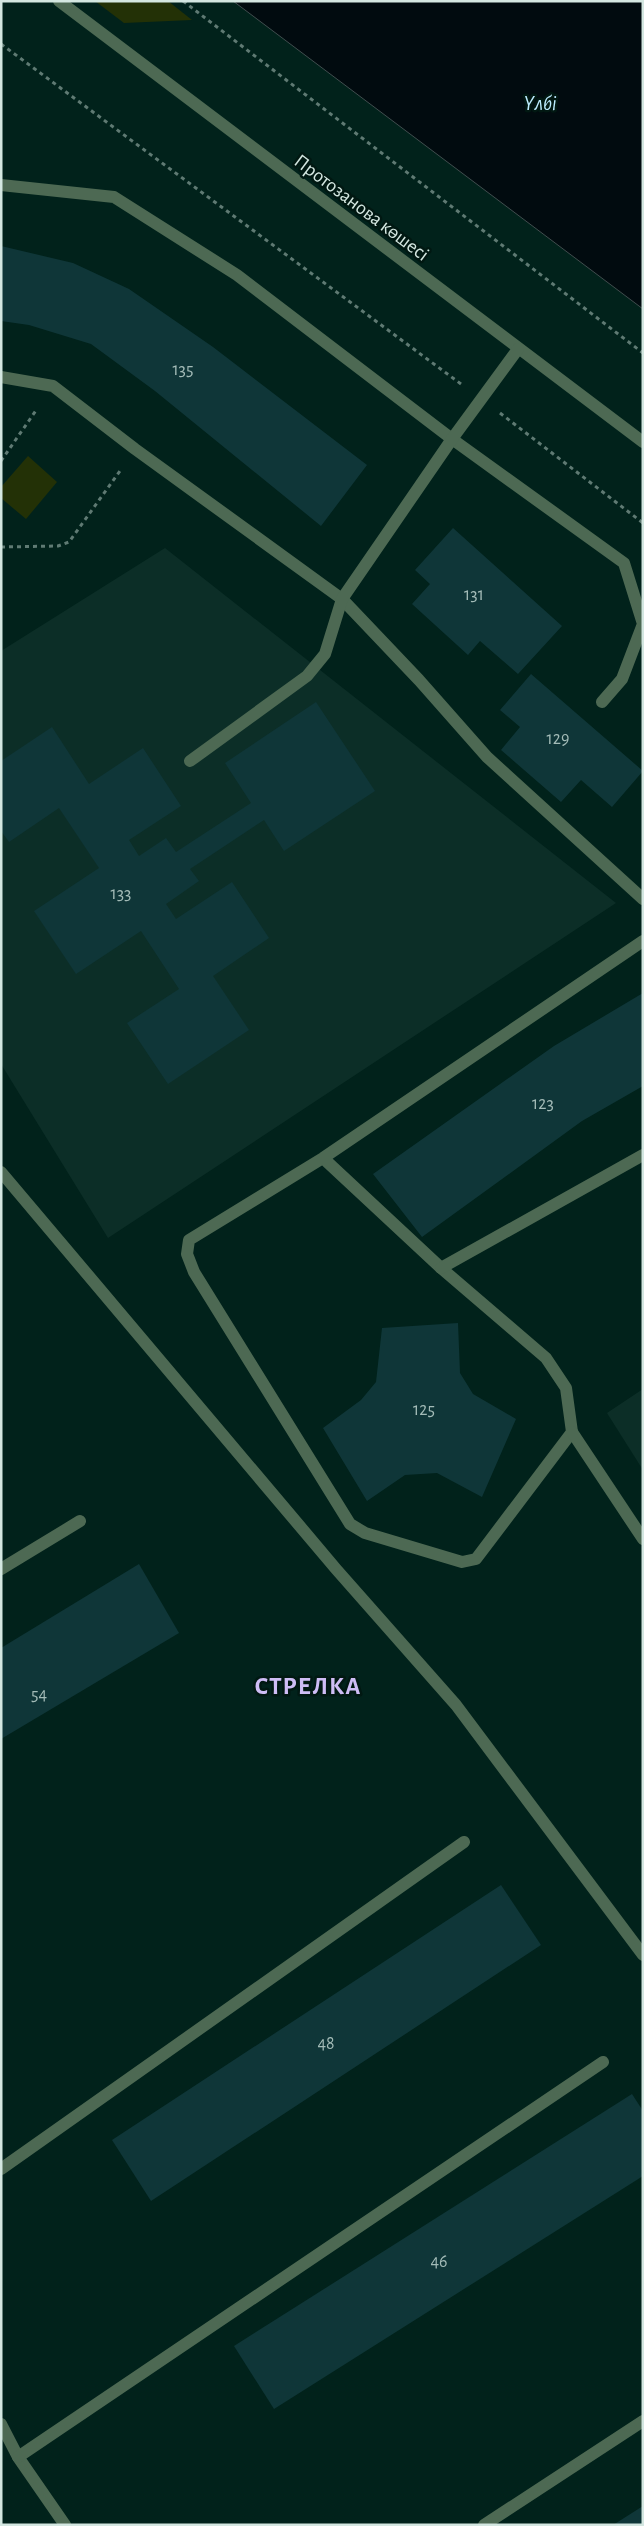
<svg xmlns="http://www.w3.org/2000/svg" width="644" height="2526" font-family="'Alegreya Sans',sans-serif">
<style>
.built{fill:#0c2e27}
.green{fill:#233106}
.water{fill:#010b0f;stroke:#404d4e}
.building{fill:#0f3638}
.lines{fill:none;stroke-linecap:round;stroke-linejoin:round}
.path{stroke:#5f7a73;stroke-width:3;stroke-dasharray:4 4;stroke-linecap:butt}
.minor{stroke:#4d6953;stroke-width:12}
.labels{text-anchor:middle;stroke-width:5;stroke-linejoin:round;paint-order:stroke}
.number-label{font-size:18px;fill:#a3bbb7}
.street-label{font-size:20px;fill:#d4e7e1;stroke:#011812}
.water-label{font-size:21px;font-style:italic;fill:#bdecff;stroke:#011812}
.district-label{font-size:25px;font-weight:bold;letter-spacing:1px;fill:#cebdf5;stroke:#011812}
</style>
<rect width="100%" height="100%" fill="#01221b"/>
<g class="built">
<polygon points="165,548 616,903 108,1238 1,1064 1,651"/>
<polygon points="643,1389 643,1470 607,1413"/>
</g>
<g class="green">
<polygon points="95,1 168,1 192,20 124,23"/>
<polygon points="28,456 57,482 26,519 1,498 1,487"/>
</g>
<polygon class="water" points="233,1 643,1 643,309"/>
<g class="building">
<polygon points="1,246 73,263 129,289 213,347 367,465 321,526 155,391 91,344 29,325 1,321"/>
<polygon points="453,528 562,626 518,674 480,641 468,655 412,604 430,584 415,570"/>
<polygon points="531,674 643,771 612,807 581,780 561,802 501,750 520,727 500,710"/>
<polygon points="316,702 375,791 284,851 264,820 190,869 199,881 166,904 176,919 232,882 269,938 213,976 249,1030 168,1084 127,1023 179,989 141,931 76,974 34,911 99,868 59,808 9,842 1,831 1,761 52,727 89,784 143,748 181,806 129,840 139,856 166,838 176,852 251,803 225,763"/>
<polygon points="643,993 643,1086 582,1121 422,1237 373,1174 554,1046"/>
<polygon points="458,1323 460,1373 473,1394 516,1419 482,1497 437,1473 405,1475 367,1501 323,1428 361,1400 376,1382 382,1328"/>
<polygon points="139,1564 179,1633 1,1739 1,1648"/>
<polygon points="501,1885 541,1945 151,2201 112,2140"/>
<polygon points="632,2094 643,2111 643,2176 274,2409 234,2346"/>
<polygon points="643,2506 643,2525 613,2525"/>
</g>
<g class="lines">
<g class="path">
<polyline points="183,1 643,353"/>
<polyline points="1,44 461,384"/>
<polyline points="500,413 643,523"/>
<polyline points="1,461 37,409"/>
<polyline points="1,547 58,546 69,542 122,468"/>
</g>
<g class="minor">
<polyline points="59,1 643,442"/>
<polyline points="1,185 114,197 237,275 452,439 624,563 643,624 622,679 602,702"/>
<polyline points="1,377 53,386 135,449 342,599 419,680 487,757 643,899"/>
<polyline points="190,761 307,676 325,654 342,599 452,439 518,349"/>
<polyline points="323,1158 441,1268 546,1358 566,1388 572,1432 476,1559 462,1562 365,1533 350,1524 194,1272 187,1254 189,1240 323,1158 643,941"/>
<polyline points="1,1172 336,1569 456,1705 643,1955"/>
<polyline points="441,1268 643,1155"/>
<polyline points="572,1432 643,1539"/>
<polyline points="1,1569 80,1521"/>
<polyline points="1,2169 464,1842"/>
<polyline points="1,2424 18,2457 65,2525"/>
<polyline points="18,2457 603,2062"/>
<polyline points="484,2525 643,2421"/>
</g>
</g>
<g class="labels">
<g class="number-label">
<text x="183" y="375">135</text>
<text x="474" y="600">131</text>
<text x="558" y="744">129</text>
<text x="121" y="899">133</text>
<text x="543" y="1109">123</text>
<text x="424" y="1415">125</text>
<text x="39" y="1700">54</text>
<text x="326" y="2049">48</text>
<text x="439" y="2267">46</text>
</g>
<g class="street-label">
<text transform="translate(362 207) rotate(37)" y="7">Протозанова көшесі</text>
</g>
<g class="water-label">
<text x="540" y="110">Үлбі</text>
</g>
<g class="district-label">
<text x="308" y="1694">СТРЕЛКА</text>
</g>
</g>
<rect width="644" height="2526" fill="none" stroke="#d4e7e1" stroke-width="5"/>
</svg>
